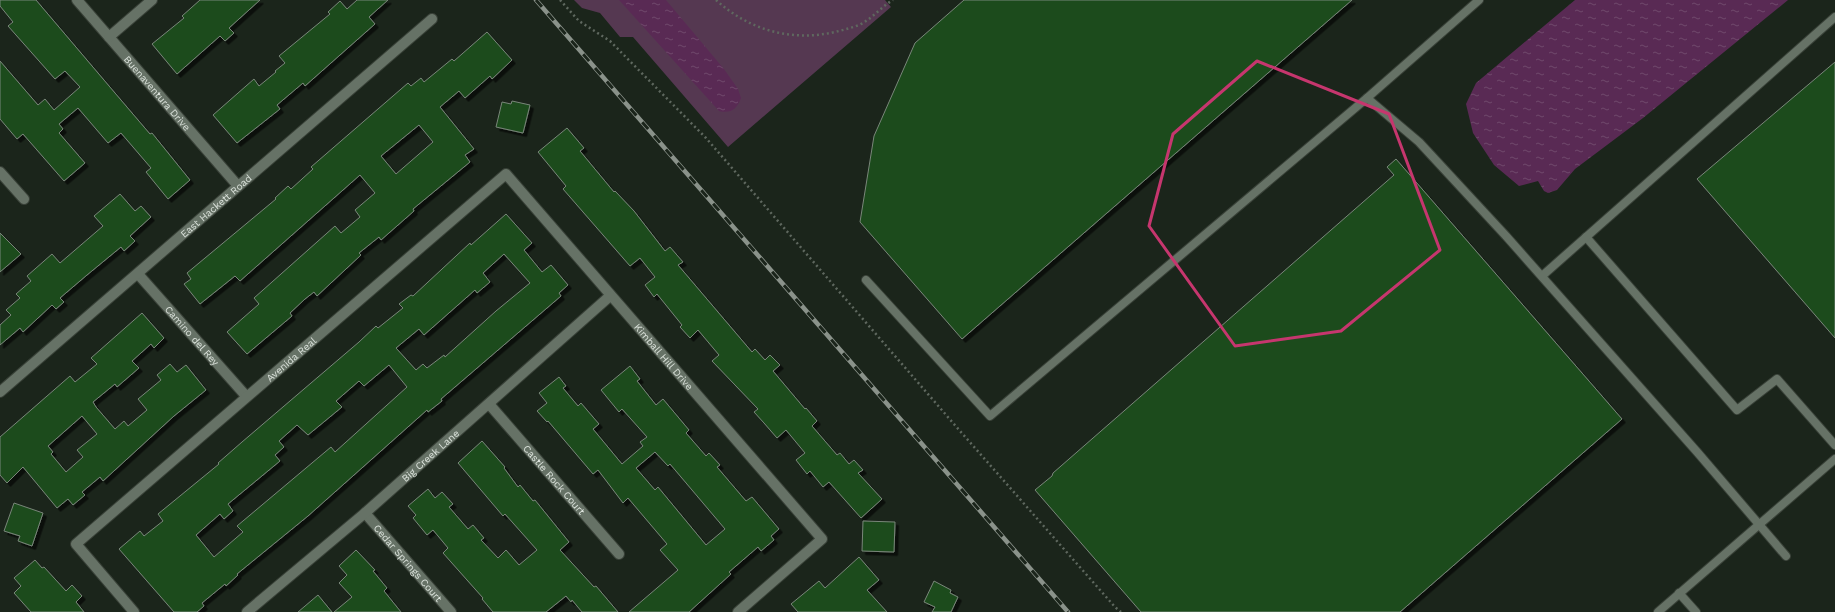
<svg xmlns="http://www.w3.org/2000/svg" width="1835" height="612" font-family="'Work Sans',sans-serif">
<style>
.green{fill:#553851}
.water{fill:url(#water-ripples)}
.building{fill:#1c4c1e;stroke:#798679;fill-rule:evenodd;filter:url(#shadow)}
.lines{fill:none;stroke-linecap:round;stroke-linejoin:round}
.service-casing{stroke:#394138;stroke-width:10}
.minor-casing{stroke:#394138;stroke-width:12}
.path{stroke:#5f685f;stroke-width:2.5;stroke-dasharray:2 3;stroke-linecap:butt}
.service{stroke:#667266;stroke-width:8}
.minor{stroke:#667266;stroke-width:10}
.rail-casing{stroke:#8a928a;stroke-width:4.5}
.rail{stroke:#1b251b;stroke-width:3;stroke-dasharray:9;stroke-linecap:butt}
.marked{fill:none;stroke:#c6366e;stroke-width:3;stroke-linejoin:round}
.labels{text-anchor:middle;stroke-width:3;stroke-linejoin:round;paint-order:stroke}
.street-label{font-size:10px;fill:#dbe2db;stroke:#1b251b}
</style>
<defs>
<pattern id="water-ripples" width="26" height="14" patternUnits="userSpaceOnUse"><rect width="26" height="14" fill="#592a54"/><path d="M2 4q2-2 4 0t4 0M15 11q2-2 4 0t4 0" fill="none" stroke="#70496c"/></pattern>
<filter id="shadow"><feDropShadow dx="3.5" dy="3.5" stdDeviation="0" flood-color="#0009"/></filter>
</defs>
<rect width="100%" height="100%" fill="#1b251b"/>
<polygon class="green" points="574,0 885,0 891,7 728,147 633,37 620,37 600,13 582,8"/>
<g class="water">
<path d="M 619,0 L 666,0 L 724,69 L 738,89 L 741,98 C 737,109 731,114 719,111 Z"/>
<polygon points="1575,0 1788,0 1643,118 1575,169 1557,190 1548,193 1544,191 1538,181 1519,186 1494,165 1473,133 1466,104 1476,83"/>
</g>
<g class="building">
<polygon points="0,0 36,0 115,93 150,134 152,133 190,180 168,199 146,172 151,168 121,133 108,143 78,108 59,124 63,129 59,133 85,163 64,181 23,134 17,139 0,119 0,61 38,105 45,99 54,110 80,87 65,71 55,79 8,26 13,22 0,6"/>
<polygon points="200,0 260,0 229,28 234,33 225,41 220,36 177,74 152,44 184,18 182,16"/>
<polygon points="357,0 388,0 369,17 375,24 305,86 303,83 277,105 280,109 237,143 213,115 254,79 259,86 276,72 275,71 285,63 279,56 330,14 328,12 340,1 347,9"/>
<polygon points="964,0 1352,0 962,339 860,222 874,136 915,43"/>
<path d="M 487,32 L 512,60 L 492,79 L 490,76 L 465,98 L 459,91 L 440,107 L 474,149 L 465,155 L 470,162 L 413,209 L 414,211 L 381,240 L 379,237 L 359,253 L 361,255 L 317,296 L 314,292 L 305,299 L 290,313 L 292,316 L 247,354 L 227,332 L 259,304 L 254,298 L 335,226 L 341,233 L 360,217 L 355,210 L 375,193 L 360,175 L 240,281 L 235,276 L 200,304 L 184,284 L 191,279 L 187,273 L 276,199 L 275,198 L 288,186 L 291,189 L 313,169 L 311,167 L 408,83 L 411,86 L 421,78 L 424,82 L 452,59 L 454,61 ZM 419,125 L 433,142 L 396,174 L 381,156 Z"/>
<polygon points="1835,62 1835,338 1697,179"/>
<polygon points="512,101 530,105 523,133 496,127 502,102 511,104"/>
<polygon points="567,128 584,148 580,151 614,192 615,191 634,211 665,251 670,247 683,262 678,265 752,352 755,349 765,360 770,355 780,365 773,371 805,409 806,408 817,421 812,426 837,455 840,453 849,464 854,460 863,470 858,473 882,499 861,518 829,482 823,487 810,471 807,474 796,460 805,453 786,430 777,438 764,423 754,412 758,409 712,361 719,355 698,330 690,338 680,327 682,325 657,294 654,297 645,285 655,277 640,258 630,266 563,189 566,186 538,152"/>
<polygon points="1396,159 1622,419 1400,612 1141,612 1035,490 1052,476 1053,473 1394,175 1387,167"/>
<polygon points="120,194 135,211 141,206 151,217 130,236 135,241 124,251 121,247 87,275 60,298 64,302 56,309 52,305 23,332 20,328 0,345 0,325 11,315 6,310 20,298 16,294 31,281 27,276 52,254 60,263 103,226 94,216"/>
<path d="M 506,214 L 532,243 L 524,250 L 542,272 L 551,265 L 568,285 L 559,293 L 561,296 L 441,399 L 442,401 L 428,412 L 427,410 L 308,516 L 237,574 L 238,575 L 226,586 L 225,584 L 202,603 L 204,606 L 197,612 L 174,612 L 119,549 L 140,531 L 144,536 L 163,521 L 158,514 L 219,464 L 218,463 L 242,442 L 359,342 L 376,326 L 378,328 L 403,308 L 399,304 L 411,295 L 413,296 L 456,256 L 470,243 L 471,245 ZM 504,254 L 530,283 L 496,311 L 445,357 L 444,355 L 427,368 L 423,364 L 416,370 L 396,348 L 419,329 L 424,335 L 475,290 L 477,293 L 490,282 L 483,273 ZM 389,365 L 407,387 L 335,452 L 331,447 L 237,526 L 243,532 L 214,557 L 196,535 L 220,514 L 224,519 L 233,511 L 228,504 L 280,461 L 275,455 L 284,447 L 279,441 L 297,425 L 308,435 L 342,407 L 336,401 L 359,381 L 364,386 Z"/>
<polygon points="0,233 21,254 0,272"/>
<path d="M 142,313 L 164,338 L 154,348 L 151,344 L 132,361 L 139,368 L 117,387 L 115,384 L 93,402 L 96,407 L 115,429 L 124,421 L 128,426 L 147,410 L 138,399 L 161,380 L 157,375 L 170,364 L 177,372 L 186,365 L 206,390 L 174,416 L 103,481 L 100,477 L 82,492 L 85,495 L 73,505 L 68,499 L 57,508 L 23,467 L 7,483 L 0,475 L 0,437 L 70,376 L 75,382 L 97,364 L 91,358 ZM 82,416 L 97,434 L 77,450 L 83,457 L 66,472 L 51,454 L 53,452 L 48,446 Z"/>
<path d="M 630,366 L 640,379 L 637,381 L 656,405 L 663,399 L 689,430 L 686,433 L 706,456 L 709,453 L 720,465 L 717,467 L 746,501 L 752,497 L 779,529 L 771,536 L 774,540 L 761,551 L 758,547 L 729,572 L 731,574 L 689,612 L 629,612 L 678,570 L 660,550 L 667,544 L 628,498 L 623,503 L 598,470 L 593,474 L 548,421 L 547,422 L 537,411 L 547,403 L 539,393 L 559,377 L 566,386 L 563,388 L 578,406 L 581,403 L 599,424 L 593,429 L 622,464 L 643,446 L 640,442 L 647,437 L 622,409 L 619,412 L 601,390 ZM 655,452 L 668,466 L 670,464 L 725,529 L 706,545 L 658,487 L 655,490 L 636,468 Z"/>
<polygon points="482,441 505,467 504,468 518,487 520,485 533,501 535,500 569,542 560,550 594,587 596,586 618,612 582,612 572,600 571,602 566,596 546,612 493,612 482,599 483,598 443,553 448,548 433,530 427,535 413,518 416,515 408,506 428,489 435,498 442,492 453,504 449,507 468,529 473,525 484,538 481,540 498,558 506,550 519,565 537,550 505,514 503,516 458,463"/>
<polygon points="14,503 43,513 32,546 18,541 20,536 4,531"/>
<polygon points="863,521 895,522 894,552 862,551"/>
<polygon points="356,550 375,570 373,571 387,588 384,591 401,612 334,612 352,597 339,583 347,575 339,566"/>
<polygon points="859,557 879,580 867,590 887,612 798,612 791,604 819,581 825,588"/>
<polygon points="35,560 42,568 44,567 66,591 72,585 82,596 76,602 84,612 31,612 14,593 21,586 14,578"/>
<polygon points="934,581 951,590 950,593 958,597 951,612 932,612 935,607 924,602"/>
<polygon points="318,595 332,612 298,612"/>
</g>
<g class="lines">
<defs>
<g id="service">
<polyline points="1367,98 1419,142 1506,236 1698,453 1786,556"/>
<polyline points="1586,237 1737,410 1777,379 1835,445"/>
<polyline points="1542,276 1835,17"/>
<polyline points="866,280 990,416 1367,98 1479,0"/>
<polyline points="1679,593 1696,612"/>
<polyline points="1658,612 1835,459"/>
</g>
<g id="minor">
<path id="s1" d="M 77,0 L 238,186"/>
<polyline points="109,37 152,0"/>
<polyline points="0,172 24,199"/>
<path id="s2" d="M 138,274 L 246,396"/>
<path id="s3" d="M 0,392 L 432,19"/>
<path id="s4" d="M 489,404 L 619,554"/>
<path id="s5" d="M 365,513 L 451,612"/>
<path id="s6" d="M 134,612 L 76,544 L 506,174 L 822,539 L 738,612"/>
<path id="s7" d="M 247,612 L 365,513 L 610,296"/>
</g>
</defs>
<use href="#service" class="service-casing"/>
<use href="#minor" class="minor-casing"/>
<g class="path">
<polyline points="560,0 579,21 610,41 706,138 960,431 1115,607 1121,612"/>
<path d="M 716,0 C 749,30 791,42 835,32 C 843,30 851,28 859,25 C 872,19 881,7 893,0"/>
</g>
<use href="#service" class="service"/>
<use href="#minor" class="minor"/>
<defs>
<polyline id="rail" points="536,0 1068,612"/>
</defs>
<use href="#rail" class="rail-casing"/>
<use href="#rail" class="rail"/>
</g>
<path class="marked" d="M 1257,61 L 1389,114 L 1440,250 L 1341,331 L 1235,346 L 1149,226 L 1173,134 Z"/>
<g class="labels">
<g class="street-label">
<text dy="4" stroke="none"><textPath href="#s1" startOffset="123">Buenaventura Drive</textPath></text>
<text dy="4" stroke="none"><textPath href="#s3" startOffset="285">East Hackett Road</textPath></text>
<text dy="4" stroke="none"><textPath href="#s2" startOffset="82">Camino del Rey</textPath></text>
<text dy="4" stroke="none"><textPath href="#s6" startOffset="898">Kimball Hill Drive</textPath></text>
<text dy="4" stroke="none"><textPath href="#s6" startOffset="373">Avenida Real</textPath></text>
<text dy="4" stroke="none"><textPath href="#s7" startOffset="241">Big Creek Lane</textPath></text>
<text dy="4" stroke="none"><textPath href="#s4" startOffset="100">Castle Rock Court</textPath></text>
<text dy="4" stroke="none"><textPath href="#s5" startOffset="66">Cedar Springs Court</textPath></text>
</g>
</g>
</svg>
